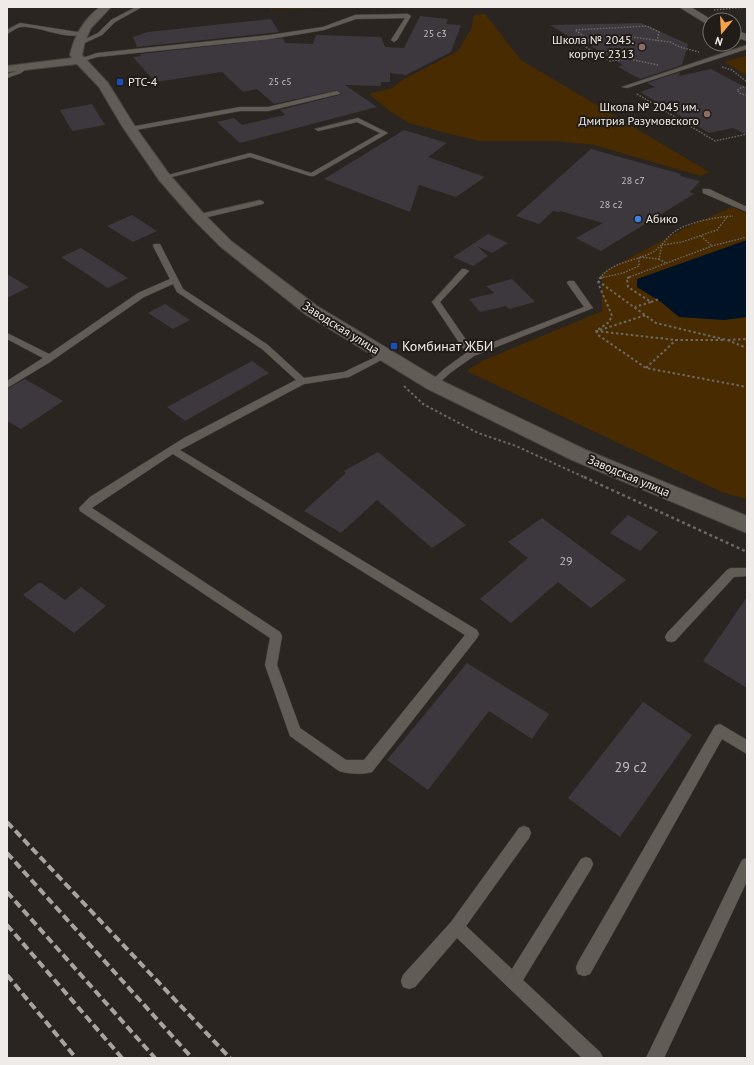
<svg xmlns="http://www.w3.org/2000/svg" width="754" height="1065" font-family="'PT Sans',sans-serif">
<style>
.green{fill:#482b01}
.water{fill:#001225}
.building{fill:#3d383e}
.lines{fill:none;stroke-linecap:round;stroke-linejoin:round}
.service-casing{stroke:#48433f;stroke-width:1}
.minor-casing{stroke:#48433f;stroke-width:1}
.tertiary-casing{stroke:#48433f;stroke-width:2}
.path-far2{stroke:#6d6864;stroke-width:1.5;stroke-dasharray:1.5 1.5;stroke-linecap:butt}
.path-far1{stroke:#6d6864;stroke-width:2;stroke-dasharray:2.5 2.5;stroke-linecap:butt}
.path{stroke:#6d6864;stroke-width:2.5;stroke-dasharray:3 3;stroke-linecap:butt}
.service{fill:#625c56;fill-rule:evenodd}
.minor{fill:#625c56;fill-rule:evenodd}
.tertiary{fill:#625c56;fill-rule:evenodd}
.rail{stroke:#a7a39f;stroke-width:4;stroke-dasharray:8 4;stroke-linecap:butt}
.education-dot{fill:#8d6e63;stroke:#211c17;stroke-width:1.5}
.transit-dot{fill:#1a4fb4;stroke:#211c17;stroke-width:1.5}
.shop-dot{fill:#3f7fe0;stroke:#211c17;stroke-width:1.5}
.labels{text-anchor:middle;stroke-width:4;stroke-linejoin:round;paint-order:stroke}
.far-number-label{font-size:10px;fill:#c2bebe}
.far-poi-label{font-size:12px;fill:#efebe8;stroke:#211c17;text-anchor:end}
.far-street-label{font-size:12px;fill:#efebe8;stroke:#211c17}
.number-label{font-size:12px;fill:#c2bebe}
.poi-label{font-size:14px;fill:#efebe8;stroke:#211c17;text-anchor:start}
.near-number-label{font-size:14px;fill:#c2bebe}
</style>
<rect width="100%" height="100%" fill="#2a2520"/>
<g class="green">
<polygon points="271,7 429,7 270,9"/>
<polygon points="485,14 521,60 709,172 701,176 594,145 555,141 480,141 450,134 409,123 390,111 369,94 392,88 404,79 458,51 471,29 474,15"/>
<polygon points="745,56 747,57 747,75 724,62"/>
<polygon points="733,207 747,214 747,499 724,493 467,371 482,361 602,311 602,273 691,225"/>
</g>
<polygon class="water" points="747,240 747,317 724,320 679,317 661,302 637,287 637,279"/>
<g class="building">
<polygon points="420,16 448,19 446,24 461,25 451,52 406,75 390,73 390,82 381,82 381,86 345,85 377,107 240,143 217,122 234,118 242,125 285,115 280,110 339,95 341,93 337,90 274,104 257,89 243,92 222,72 155,82 133,57 141,56 140,54 283,38 285,43 313,44 316,35 381,37 385,47 404,48"/>
<polygon points="271,19 279,32 137,47 133,37 148,32"/>
<polygon points="641,23 688,44 682,65 640,79 618,67 623,65 577,38 573,39 550,25"/>
<polygon points="711,69 747,88 747,135 733,128 709,133 640,92 655,87 647,83 680,72 679,76"/>
<polygon points="92,104 105,125 72,131 60,110"/>
<polygon points="404,130 447,143 428,157 485,177 456,197 419,185 410,212 324,179"/>
<polygon points="591,149 681,174 680,176 700,181 690,192 694,194 601,251 576,238 603,223 560,211 559,212 553,211 539,224 516,216"/>
<polygon points="132,215 157,231 133,242 107,226"/>
<polygon points="488,234 508,243 492,253 477,246 488,256 473,266 453,257"/>
<polygon points="81,248 128,278 108,288 61,257"/>
<polygon points="7,274 29,287 7,298"/>
<polygon points="512,279 535,302 509,309 506,306 480,312 469,299 494,293 486,286"/>
<polygon points="165,304 190,320 173,329 148,313"/>
<polygon points="252,361 269,373 185,421 167,407"/>
<polygon points="25,379 63,401 21,429 7,421 7,389"/>
<polygon points="378,452 466,525 432,548 377,500 341,533 304,511 346,473 344,471"/>
<polygon points="628,515 658,532 640,551 610,533"/>
<polygon points="542,518 626,580 591,608 558,582 511,623 480,599 528,558 508,542"/>
<polygon points="40,582 65,600 81,587 106,606 74,633 23,595"/>
<polygon points="747,597 747,688 703,661"/>
<polygon points="467,663 549,714 532,739 489,711 428,790 387,760"/>
<polygon points="643,702 692,735 620,837 568,798"/>
</g>
<g class="lines">
<defs>
<g id="service">
<polygon points="136,7 142,7 115,22 102,35 80,45 75,44 98,33 111,20"/>
<polygon points="408,14 411,16 397,40 394,42 391,40 405,18 356,19 324,30 270,39 97,57 80,62 77,60 97,53 270,35 323,27 355,15"/>
<path d="M 20,23 L 84,33 C 69,42 38,25 21,27 C 17,27 11,32 7,34 L 7,30 Z"/>
<polygon points="747,45 747,49 627,88 622,87"/>
<polygon points="25,65 30,66 21,73 7,78 7,74 17,71"/>
<polygon points="337,91 340,93 339,94 268,111 240,111 130,131 127,129 130,127 240,107 268,107"/>
<polygon points="358,118 388,133 314,176 310,176 250,157 164,179 161,177 250,153 311,173 380,133 357,122 318,131 315,129"/>
<polygon points="703,189 709,189 747,207 747,212 703,193"/>
<polygon points="260,200 264,202 263,204 199,219 195,217 196,215"/>
<path d="M 154,244 L 160,244 L 161,246 L 183,289 L 268,345 L 304,378 L 344,372 L 382,354 L 385,353 L 389,356 L 349,377 L 304,384 L 180,450 L 477,630 L 479,634 L 477,638 L 372,772 C 363,775 348,774 339,771 L 290,736 L 265,665 L 270,638 L 80,511 L 79,508 L 90,497 L 184,438 L 296,380 L 262,349 L 177,292 L 173,284 L 144,297 L 50,362 L 7,388 L 7,381 L 43,358 L 7,339 L 7,333 L 49,354 L 138,293 L 170,279 L 153,246 ZM 173,454 L 465,635 L 364,760 L 346,760 L 300,728 L 277,665 L 282,636 L 280,632 L 92,508 Z"/>
<polygon points="462,269 465,269 469,271 440,302 473,350 584,307 567,283 568,281 574,281 593,308 474,356 450,373 436,386 430,386 428,384 430,382 444,369 466,353 432,302"/>
<polygon points="731,568 747,568 747,576 734,577 675,641 671,642 667,641 665,637 667,633 727,570"/>
<polygon points="720,724 747,740 747,754 722,739 590,974 584,976 578,974 576,968 578,962 715,726"/>
<polygon points="524,826 529,828 531,833 529,838 466,926 512,969 581,859 586,857 591,859 593,864 591,869 523,980 600,1052 603,1058 582,1058 457,938 415,987 409,989 403,987 401,981 403,975 451,922 519,828"/>
<polygon points="747,858 747,881 664,1058 646,1058 742,860"/>
</g>
<g id="minor">
<polygon points="679,7 691,7 712,20 710,20 710,26"/>
<polygon points="734,30 747,34 747,41 734,37"/>
</g>
<path id="tertiary" d="M 100,7 L 111,7 L 91,28 L 85,41 L 82,55 L 108,83 L 134,125 L 169,174 L 204,214 L 231,241 L 317,306 L 440,380 L 586,450 L 747,516 L 747,533 L 572,460 L 426,388 L 305,314 L 221,247 L 194,220 L 159,180 L 122,126 L 99,87 L 77,64 L 7,72 L 7,66 L 72,58 L 70,55 C 74,36 84,19 100,7 Z"/>
</defs>
<use href="#service" class="service-casing"/>
<use href="#minor" class="minor-casing"/>
<use href="#tertiary" class="tertiary-casing"/>
<g class="path-far2">
<polyline points="714,10 747,7"/>
<polyline points="589,40 575,30 647,26 659,32 657,41"/>
<polyline points="658,65 629,59 610,61 587,48 584,44 591,39 624,36 670,42 680,47 699,52"/>
<polyline points="722,67 732,70 747,82"/>
<polyline points="747,87 742,87 737,90 741,94 747,95"/>
<polyline points="637,94 715,141 747,134"/>
<polyline points="701,236 712,246"/>
<polyline points="659,259 666,263"/>
<path d="M 600,278 C 613,261 634,262 651,253 C 661,248 666,238 674,232 C 688,222 716,217 733,216"/>
<polyline points="600,278 623,273 639,266 639,257 659,259 662,245 682,242 717,230 727,217"/>
<polyline points="627,278 712,246 747,237"/>
</g>
<g class="path-far1">
<path d="M 601,277 L 598,281 C 601,293 608,304 612,316 L 609,322 L 596,331 L 598,335 L 646,368 L 747,387"/>
<polyline points="630,277 627,278 628,287 651,302 635,307"/>
<polyline points="600,278 605,277"/>
<polyline points="598,281 656,323 727,340 747,348"/>
<polyline points="651,302 659,299"/>
<polyline points="600,330 646,315"/>
<polyline points="596,331 676,340 723,340"/>
<polyline points="728,340 747,339"/>
<polyline points="646,368 676,340"/>
<polyline points="404,386 423,404 478,433 516,446 586,478"/>
</g>
<polyline class="path" points="584,477 747,552"/>
<use href="#service" class="service"/>
<use href="#minor" class="minor"/>
<use href="#tertiary" class="tertiary"/>
<g class="rail">
<polyline points="7,822 230,1058"/>
<polyline points="7,853 192,1058"/>
<polyline points="7,892 155,1058"/>
<polyline points="7,925 122,1058"/>
<polyline points="7,975 76,1058"/>
</g>
</g>
<g class="education-dot">
<circle cx="642" cy="47" r="4"/>
<circle cx="707" cy="114" r="4"/>
</g>
<g class="transit-dot">
<rect x="116" y="78" width="8" height="8" rx="2"/>
<rect x="390" y="342" width="8" height="8" rx="2"/>
</g>
<circle class="shop-dot" cx="638" cy="219" r="4"/>
<g class="labels">
<g class="far-number-label">
<text x="435" y="37">25 с3</text>
<text x="280" y="85">25 с5</text>
<text x="633" y="184">28 с7</text>
<text x="611" y="208">28 с2</text>
</g>
<g class="far-poi-label">
<text x="634" y="44">Школа № 2045.<tspan x="634" dy="14">корпус 2313</tspan></text>
<text x="128" y="86" text-anchor="start">РТС-4</text>
<text x="699" y="111">Школа № 2045 им.<tspan x="699" dy="14">Дмитрия Разумовского</tspan></text>
<text x="646" y="223" text-anchor="start">Абико</text>
</g>
<g class="far-street-label">
<text transform="translate(341 328) rotate(32)" y="4">Заводская улица</text>
<text transform="translate(629 476) rotate(23)" y="4">Заводская улица</text>
</g>
<g class="number-label">
<text x="566" y="565">29</text>
</g>
<g class="poi-label">
<text x="402" y="351">Комбинат ЖБИ</text>
</g>
<g class="near-number-label">
<text x="631" y="772">29 с2</text>
</g>
</g>
<rect width="754" height="1065" fill="none" stroke="#efebe8" stroke-width="16"/>
<g transform="translate(722 32) rotate(198)"><circle r="19" fill="#211c17" stroke="#736f6b"/>
<path d="M0-3L7 15L0 10L-7 15Z" fill="#f6a248"/>
<text y="-6" font-size="11" font-weight="bold" text-anchor="middle" fill="#efebe8">N</text>
</g>
</svg>
